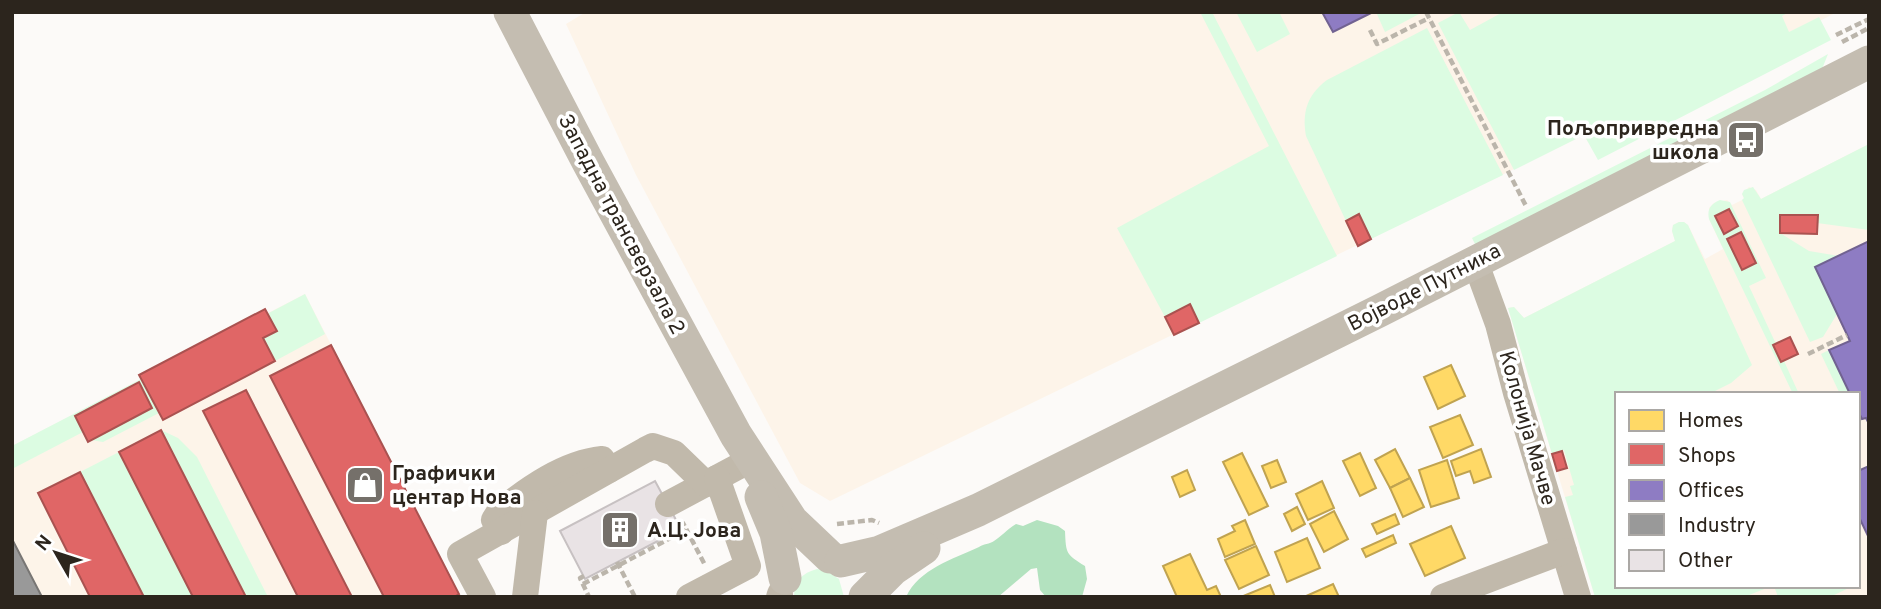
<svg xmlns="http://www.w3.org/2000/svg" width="1881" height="609" font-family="Overpass,sans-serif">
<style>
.built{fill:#fdf4e9;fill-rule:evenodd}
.green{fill:#dcfce2}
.forest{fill:#b3e2bf}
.homes{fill:#ffd966;stroke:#c0a350;stroke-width:2}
.shops{fill:#e06666;stroke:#aa5250;stroke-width:2}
.offices{fill:#8e7cc3;stroke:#716291;stroke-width:2}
.industry{fill:#999;stroke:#787674;stroke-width:2}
.building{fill:#e9e3e5;stroke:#c7c1c2;stroke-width:2}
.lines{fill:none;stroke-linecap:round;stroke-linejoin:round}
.path{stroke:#bbb5ab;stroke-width:4.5;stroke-dasharray:7 3.5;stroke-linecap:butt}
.minor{stroke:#c1b9ab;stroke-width:26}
.major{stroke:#c4bdb1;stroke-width:33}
.labels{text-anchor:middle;stroke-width:7;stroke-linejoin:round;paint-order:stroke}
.poi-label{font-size:21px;font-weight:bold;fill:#2c251d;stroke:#fff;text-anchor:start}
.street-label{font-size:21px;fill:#2c251d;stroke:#fff}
</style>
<rect width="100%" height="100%" fill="#fcfaf8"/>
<g class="built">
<polygon points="586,12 1837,12 1588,142 1584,135 830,501 800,483 636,175 566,24"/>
<path d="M 1869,144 L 1869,597 L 1595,597 L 1508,308 L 1514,307 L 1524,318 L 1675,241 L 1672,231 L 1673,225 L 1679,222 L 1684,222 L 1688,225 L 1705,259 L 1723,249 L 1709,219 L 1709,208 L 1714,203 L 1727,200 L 1732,205 L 1744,199 L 1742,194 L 1749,187 L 1756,190 L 1761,199 ZM 1617,394 L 1858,394 L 1858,586 L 1617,586 Z"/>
<polygon points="305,294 461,597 12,597 12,446 141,380 139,375 265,309 268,313"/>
</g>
<g class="green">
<polygon points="1200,12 1212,12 1337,256 1199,323 1190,305 1165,317 1117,228 1269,146"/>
<polygon points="1236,12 1279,12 1290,34 1257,52"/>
<polygon points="1376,12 1420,12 1421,13 1385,32"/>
<polygon points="1459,12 1470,30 1503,12 1789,12 1782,16 1789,32 1819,17 1831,40 1598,160 1584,135 1514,170 1438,23"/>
<path d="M 1427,28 L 1503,175 L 1371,239 L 1359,215 L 1346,221 L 1306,136 C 1302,112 1307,95 1327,80 Z"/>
<polygon points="1828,54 1822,69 1478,250 1472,238 1765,90"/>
<polygon points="1869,144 1869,230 1817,223 1817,215 1780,215 1780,233 1809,251 1839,256 1815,267 1837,314 1823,337 1810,342 1742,200 1744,198 1742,194 1744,190 1753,187 1761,199"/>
<path d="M 1720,200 L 1730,202 L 1766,278 L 1749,286 L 1776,344 L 1773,346 L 1781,362 L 1784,361 L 1799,394 L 1793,394 L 1709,219 C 1707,210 1710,204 1720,200 Z"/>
<polygon points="1679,222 1684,222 1688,225 1752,365 1731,383 1709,394 1617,394 1617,586 1772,586 1744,597 1595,597 1565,497 1573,495 1570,486 1574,485 1564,450 1552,454 1508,308 1514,307 1524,318 1675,241 1672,231 1673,225"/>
<polygon points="305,294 325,334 275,361 263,338 277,331 267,314"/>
<polygon points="1829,350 1850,394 1840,394 1821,354"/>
<polygon points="141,379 159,413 103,442 91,440 152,408 139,383 75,416 83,432 12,469 12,446"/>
<polygon points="161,430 178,438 197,457 268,597 246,597"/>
<polygon points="119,452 193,597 144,597 80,472"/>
<path d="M 817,569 L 825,570 L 839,579 L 844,597 L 794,597 C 794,581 802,573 817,569 Z"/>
<polygon points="1774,586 1853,586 1830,597 1778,597"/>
</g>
<path class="forest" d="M 1037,520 L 1058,526 L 1065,531 C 1066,554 1066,554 1085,566 L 1087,579 L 1082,597 L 1046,597 L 1040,590 L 1037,568 L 1031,569 L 998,597 L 906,597 C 919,569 953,559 979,547 C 983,544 990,544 994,541 C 1002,536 1006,530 1016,524 L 1023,526 Z"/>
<g class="homes">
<polygon points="1451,365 1465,396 1438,409 1424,377"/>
<polygon points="1460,415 1473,445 1443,458 1430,427"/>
<polygon points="1395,449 1410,478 1390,488 1375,460"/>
<polygon points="1481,449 1491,477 1474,483 1470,471 1456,476 1451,461"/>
<polygon points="1242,453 1268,506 1249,515 1223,462"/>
<polygon points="1360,453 1376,488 1360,496 1343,461"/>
<polygon points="1277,460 1286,482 1271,488 1262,466"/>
<polygon points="1447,460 1459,498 1431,507 1419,470"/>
<polygon points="1187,470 1195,490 1180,497 1172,477"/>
<polygon points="1410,478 1424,507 1403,517 1390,488"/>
<polygon points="1322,481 1334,508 1308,520 1296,494"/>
<polygon points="1297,507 1305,524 1292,531 1284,514"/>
<polygon points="1334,511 1348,539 1324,552 1310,524"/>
<polygon points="1395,514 1399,524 1377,534 1372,524"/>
<polygon points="1245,520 1255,544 1225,557 1218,539 1235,531 1232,526"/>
<polygon points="1451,526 1465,558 1425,576 1410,544"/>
<polygon points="1393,535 1396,543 1366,557 1362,549"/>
<polygon points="1307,538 1320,568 1287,582 1275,552"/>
<polygon points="1256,546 1269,575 1239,589 1225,560"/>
<polygon points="1190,554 1207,590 1216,586 1221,597 1177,597 1163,566"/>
<polygon points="1333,584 1339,597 1304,597"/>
<polygon points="1270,585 1275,597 1241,597"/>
</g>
<g class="shops">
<polygon points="1729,209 1738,226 1724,234 1715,216"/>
<polygon points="1359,214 1371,239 1358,246 1346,221"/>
<polygon points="1780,215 1818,215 1817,234 1780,233"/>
<polygon points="1741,232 1756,263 1742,270 1727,239"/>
<polygon points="1190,304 1199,323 1174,335 1165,317"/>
<polygon points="265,309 277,331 263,338 275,361 163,420 139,375"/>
<polygon points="1790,337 1798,354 1781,362 1773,345"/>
<polygon points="331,345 459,594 454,597 384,597 270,376"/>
<polygon points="139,382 152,408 88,442 75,416"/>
<polygon points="246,390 352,597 298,597 203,411"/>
<polygon points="161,430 246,597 193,597 119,452"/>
<polygon points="1562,451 1567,468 1557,471 1552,454"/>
<polygon points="80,472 144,597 90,597 38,493"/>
</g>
<g class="offices">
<polygon points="1322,12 1373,12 1333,32"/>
<polygon points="1869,241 1869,424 1866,418 1862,419 1858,411 1858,394 1850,394 1829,350 1850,341 1815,267"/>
<polygon points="1869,466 1869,538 1858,515 1858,471"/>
</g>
<polygon class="industry" points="12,539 42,597 12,597"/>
<polygon class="building" points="655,481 681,529 585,579 560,531"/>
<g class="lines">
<g class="path">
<polyline points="1426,12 1526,206"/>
<polyline points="1370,30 1377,44 1429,18"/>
<polyline points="1836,35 1869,19"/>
<polyline points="1842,42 1869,28"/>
<polyline points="1808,354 1847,335"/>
<polyline points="837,524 872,520 879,523"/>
<polyline points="680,525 683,523 705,565"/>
<polyline points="617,562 635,597"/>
<polyline points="584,576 580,578 589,597"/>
<polyline points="583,584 686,530"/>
</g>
<g class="minor">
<polyline points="1475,261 1498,324 1516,393 1578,597"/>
<polyline points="668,504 741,465"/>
<path d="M 501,532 L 494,520 L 499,512 C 528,489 564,463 602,459 L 609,470"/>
<polyline points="483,597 460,554 645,450 653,446 674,453 706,484"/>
<polyline points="525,597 535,513"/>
<polyline points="689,597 748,566 717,478"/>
<polyline points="779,597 780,594"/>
<polyline points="1443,597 1564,551"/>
</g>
<g class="major">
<polyline points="510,12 588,162 736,435 792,521 830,557"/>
<polyline points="761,497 776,533 785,578"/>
<polyline points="841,561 880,552 978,510 1379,311 1869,62"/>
<polyline points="865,597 893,569 924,548"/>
</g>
</g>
<defs>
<symbol id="bus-square" viewBox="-11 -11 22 22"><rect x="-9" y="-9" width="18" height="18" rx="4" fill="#75706a" stroke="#fff"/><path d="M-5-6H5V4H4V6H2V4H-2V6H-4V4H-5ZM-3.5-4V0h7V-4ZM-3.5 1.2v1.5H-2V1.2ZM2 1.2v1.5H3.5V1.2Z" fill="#fff"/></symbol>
<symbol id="shop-square" viewBox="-11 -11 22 22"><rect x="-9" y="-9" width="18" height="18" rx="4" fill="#75706a" stroke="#fff"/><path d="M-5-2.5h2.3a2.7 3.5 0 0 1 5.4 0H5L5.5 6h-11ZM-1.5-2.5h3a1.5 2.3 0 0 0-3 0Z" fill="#fff"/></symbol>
<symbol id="building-square" viewBox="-11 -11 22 22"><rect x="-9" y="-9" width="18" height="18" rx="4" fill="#75706a" stroke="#fff"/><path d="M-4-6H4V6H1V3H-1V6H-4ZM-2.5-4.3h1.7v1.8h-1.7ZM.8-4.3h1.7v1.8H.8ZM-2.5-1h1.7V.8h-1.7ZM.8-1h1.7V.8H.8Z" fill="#fff"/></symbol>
</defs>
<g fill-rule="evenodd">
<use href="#bus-square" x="1724" y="118" width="44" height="44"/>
<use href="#shop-square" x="343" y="463" width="44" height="44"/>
<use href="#building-square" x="598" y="508" width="44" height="44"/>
</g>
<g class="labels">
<g class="poi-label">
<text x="1719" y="135" text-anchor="end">Пољопривредна<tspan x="1719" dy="24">школа</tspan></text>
<text x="392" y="480">Графички<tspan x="392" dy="24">центар Нова</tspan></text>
<text x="647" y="537">А.Ц. Јова</text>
</g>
<g class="street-label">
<text transform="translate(622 224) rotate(62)" y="7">Западна трансверзала 2</text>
<text transform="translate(1424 287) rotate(-27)" y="7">Војводе Путника</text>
<text transform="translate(1528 428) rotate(74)" y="7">Колонија Мачве</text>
</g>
</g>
<rect width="1881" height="609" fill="none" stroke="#2c251d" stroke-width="28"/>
<rect x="1615" y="392" width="245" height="196" fill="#ffffff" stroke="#aba8a5" stroke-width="2"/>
<rect x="1629" y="410" width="35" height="21" fill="#ffd966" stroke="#aba8a5" stroke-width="2"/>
<text x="1678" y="427" font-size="21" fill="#2c251d">Homes</text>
<rect x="1629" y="444" width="35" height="21" fill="#e06666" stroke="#aba8a5" stroke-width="2"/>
<text x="1678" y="462" font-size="21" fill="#2c251d">Shops</text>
<rect x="1629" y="480" width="35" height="21" fill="#8e7cc3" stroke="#aba8a5" stroke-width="2"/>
<text x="1678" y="497" font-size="21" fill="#2c251d">Offices</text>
<rect x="1629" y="514" width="35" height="21" fill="#999999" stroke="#aba8a5" stroke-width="2"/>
<text x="1678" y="532" font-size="21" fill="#2c251d">Industry</text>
<rect x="1629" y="550" width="35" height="21" fill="#e9e3e5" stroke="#aba8a5" stroke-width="2"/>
<text x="1678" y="567" font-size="21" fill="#2c251d">Other</text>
<g transform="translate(56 553) rotate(309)" stroke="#ffffff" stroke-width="5" paint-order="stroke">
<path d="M0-5L12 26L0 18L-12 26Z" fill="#2c251d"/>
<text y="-10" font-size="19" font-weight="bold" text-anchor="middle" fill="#2c251d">N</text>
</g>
</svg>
